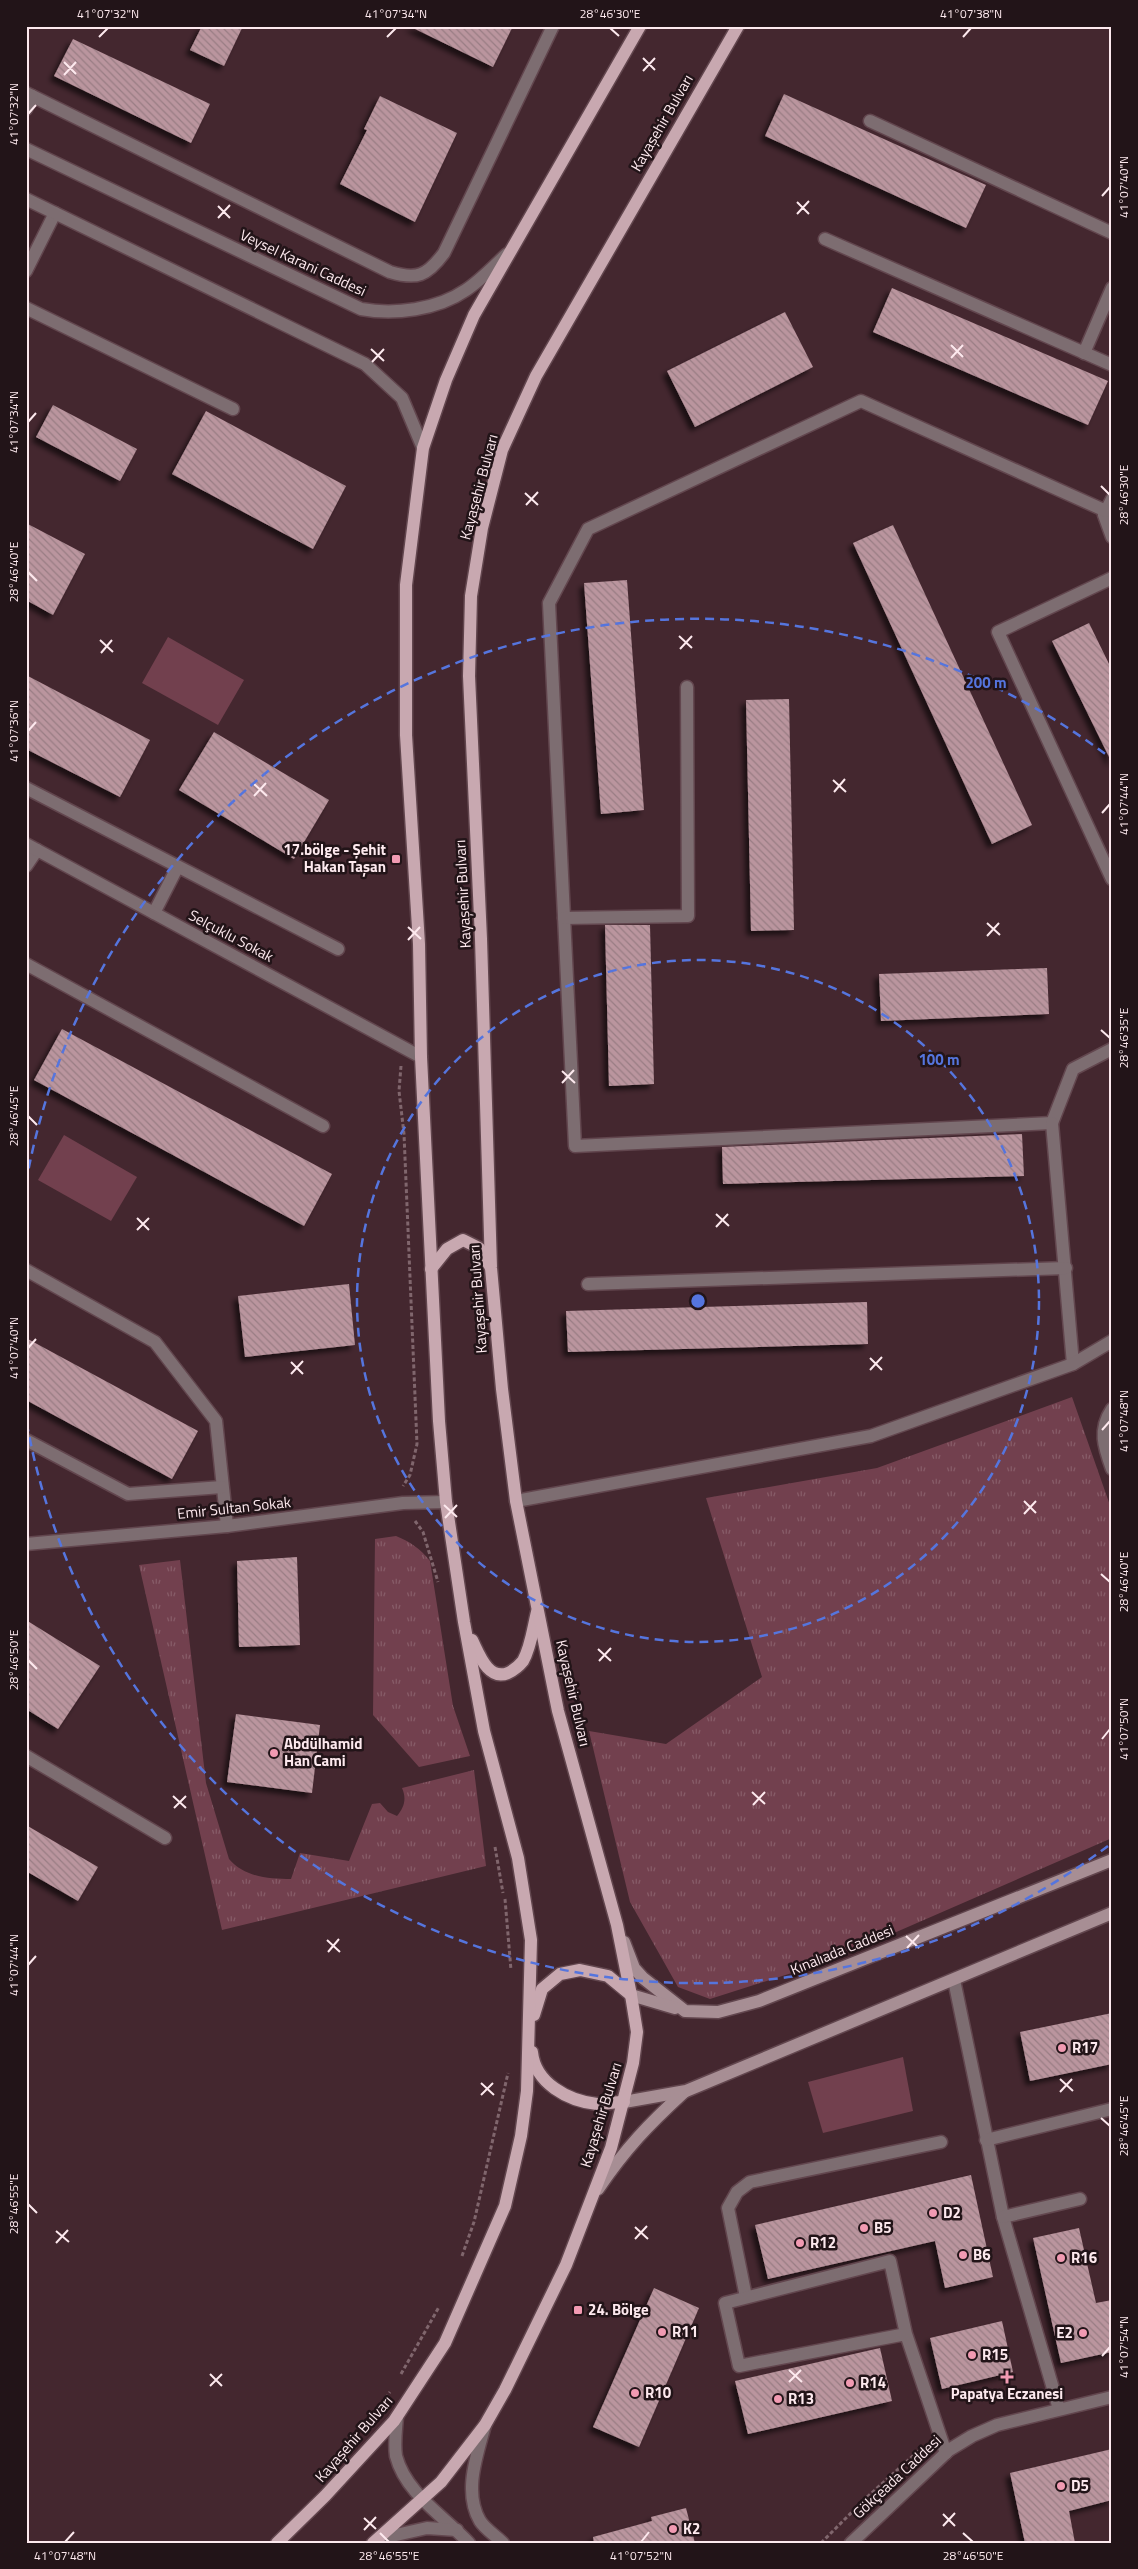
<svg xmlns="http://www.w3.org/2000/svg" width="1138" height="2569" font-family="'Titillium Web',sans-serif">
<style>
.grass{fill:url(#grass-tufts)}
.pitch{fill:#72404e}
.building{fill:url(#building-back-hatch);filter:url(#shadow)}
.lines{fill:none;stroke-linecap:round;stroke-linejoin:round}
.service-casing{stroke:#62464e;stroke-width:15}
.minor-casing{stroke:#62464e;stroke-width:15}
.tertiary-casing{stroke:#62464e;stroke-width:15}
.secondary-casing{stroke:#62464e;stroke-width:15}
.primary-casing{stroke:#62464e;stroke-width:15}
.path{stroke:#80666d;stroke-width:3;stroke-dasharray:4 2.5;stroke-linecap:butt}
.service{stroke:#7d6d71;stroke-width:12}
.minor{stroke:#7d6d71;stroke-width:12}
.tertiary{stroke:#7d6d71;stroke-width:12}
.secondary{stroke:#a78e94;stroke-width:12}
.primary{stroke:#c8a8b0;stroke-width:12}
.ticks{fill:none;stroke:#fde9ee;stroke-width:2}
.ring{fill:none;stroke:#5575de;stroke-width:2.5;stroke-dasharray:9 6}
.poi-dot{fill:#f19ab2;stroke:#221418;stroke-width:2}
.labels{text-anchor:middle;stroke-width:5;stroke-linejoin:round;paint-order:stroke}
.street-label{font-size:15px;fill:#fde9ee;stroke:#221418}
.poi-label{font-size:15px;font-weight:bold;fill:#fde9ee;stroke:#221418;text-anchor:start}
.centre{fill:#5575de;stroke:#221418;stroke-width:2.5}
.ring-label{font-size:15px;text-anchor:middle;font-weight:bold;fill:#5575de;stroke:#221418;stroke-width:5;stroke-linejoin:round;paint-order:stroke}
.neatline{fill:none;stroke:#fde9ee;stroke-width:2}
.ticks-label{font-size:12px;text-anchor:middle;fill:#fde9ee}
</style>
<defs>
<pattern id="grass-tufts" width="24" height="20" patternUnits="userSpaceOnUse" patternTransform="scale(1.25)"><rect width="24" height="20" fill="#72404e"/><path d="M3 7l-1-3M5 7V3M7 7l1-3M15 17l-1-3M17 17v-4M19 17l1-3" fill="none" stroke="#875c68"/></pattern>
<pattern id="building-back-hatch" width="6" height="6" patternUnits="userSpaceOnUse" patternTransform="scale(1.25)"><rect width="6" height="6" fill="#ba959e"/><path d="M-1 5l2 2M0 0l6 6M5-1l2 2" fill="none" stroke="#997d84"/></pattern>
<filter id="shadow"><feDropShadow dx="-4.5" dy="4.5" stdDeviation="2.5" flood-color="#0009"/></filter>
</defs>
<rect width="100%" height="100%" fill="#44272f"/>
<g class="grass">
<polygon points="1072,1397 1112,1511 1112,1838 832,1960 710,1999 678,1987 630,1902 589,1731 666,1744 762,1677 706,1498 877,1468"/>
<path d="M 396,1536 C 410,1542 420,1548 430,1561 L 453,1706 L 470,1756 L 419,1767 L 373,1715 L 375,1539 Z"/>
<path d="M 180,1560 L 206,1783 L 229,1859 C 244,1877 269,1879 291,1879 L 300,1853 L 349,1861 L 372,1804 L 380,1803 L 388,1812 L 397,1816 C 404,1808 407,1799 402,1788 L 474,1770 L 486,1866 L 222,1930 L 139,1565 Z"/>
</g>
<g class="pitch">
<polygon points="168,637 244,680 218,725 142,683"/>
<polygon points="64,1135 137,1177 111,1221 38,1180"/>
<polygon points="903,2057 913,2111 823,2133 808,2082"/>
</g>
<g class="building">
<polygon points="202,26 243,26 224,66 190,50"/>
<polygon points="409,26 513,26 493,67"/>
<polygon points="73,39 210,104 191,143 54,76"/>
<polygon points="784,94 986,185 966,228 765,136"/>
<polygon points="380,96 457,133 415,222 340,184 367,130 364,129"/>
<polygon points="892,288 1108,381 1088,425 873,332"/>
<polygon points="785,312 813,367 695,427 667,371"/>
<polygon points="53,405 137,449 120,481 36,437"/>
<polygon points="206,411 346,486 313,549 172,474"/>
<polygon points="26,523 85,554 53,615 26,600"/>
<polygon points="893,525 1032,825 992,844 853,543"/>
<polygon points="627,580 644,810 601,814 584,583"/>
<polygon points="1089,623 1112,670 1112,763 1052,641"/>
<polygon points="26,675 150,740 120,797 26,749"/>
<polygon points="789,699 794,930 751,931 746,700"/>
<polygon points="214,732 329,800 294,859 179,790"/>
<polygon points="605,925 650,925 654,1084 609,1086"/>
<polygon points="1047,968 1049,1014 881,1021 879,974"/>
<polygon points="62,1029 332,1174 304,1226 34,1080"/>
<polygon points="1022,1134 1024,1176 723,1184 722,1147"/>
<polygon points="349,1284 355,1345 245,1357 238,1296"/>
<polygon points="867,1302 868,1344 568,1352 566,1311"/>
<polygon points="26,1338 198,1431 172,1479 26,1400"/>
<polygon points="297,1557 300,1645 239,1647 237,1561"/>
<polygon points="26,1620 100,1666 58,1729 26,1709"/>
<polygon points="236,1714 320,1725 312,1793 227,1782"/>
<polygon points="26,1825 98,1867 78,1901 26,1871"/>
<polygon points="1112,2013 1112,2064 1030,2081 1020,2032"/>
<polygon points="971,2175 993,2277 945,2288 935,2241 768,2279 755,2225"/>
<polygon points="1079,2228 1096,2303 1112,2300 1112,2352 1061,2363 1033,2238"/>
<polygon points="654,2288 699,2308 639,2447 593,2427"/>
<polygon points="1002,2321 1013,2372 942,2389 930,2338"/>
<polygon points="880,2348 892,2401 748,2434 735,2381"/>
<polygon points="1112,2449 1112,2500 1069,2511 1075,2543 1025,2543 1010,2473"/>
<polygon points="686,2508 695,2543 594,2543 593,2537 652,2521 651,2517"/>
</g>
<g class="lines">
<defs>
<g id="service">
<path d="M 26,93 L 390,272 C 417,280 427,276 444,253 L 553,26"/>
<polyline points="26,109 32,96"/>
<polyline points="870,121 1112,233"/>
<polyline points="825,239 1112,365"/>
<polyline points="26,271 55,213"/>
<polyline points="26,308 233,409"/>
<polyline points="1084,353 1112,288"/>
<polyline points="1112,499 1104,515 1112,537"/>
<polyline points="1106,511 861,401 588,529 549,603 575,1146 1052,1123 1073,1069 1112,1049"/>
<polyline points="1112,578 998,632 1112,879"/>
<polyline points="26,788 338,949"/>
<polyline points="26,866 37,850"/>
<polyline points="154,913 177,868"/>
<polyline points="564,918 688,916 687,687"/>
<polyline points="26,964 323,1126"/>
<polyline points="1052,1123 1073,1364"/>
<polyline points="26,1270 155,1342 216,1421 227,1526"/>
<polyline points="588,1284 1066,1268"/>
<path d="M 1112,1409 C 1098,1430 1104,1447 1112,1469"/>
<polyline points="26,1440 128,1494 222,1487"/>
<polyline points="26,1756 165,1838"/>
<polyline points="954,1980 1003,2217 1059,2409"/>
<polyline points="986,2140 1112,2109"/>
<polyline points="1003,2217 1080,2199"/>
<polyline points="746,2297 728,2208 737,2192 750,2182 941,2142"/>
<polyline points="906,2334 739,2366 725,2303 890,2261 906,2334 946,2453"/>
</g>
<g id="minor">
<polyline points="26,844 421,1057"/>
<polyline points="516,1501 871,1436 1073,1364 1112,1341"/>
<polyline points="26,1544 227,1526 403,1503 446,1502"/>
</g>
<g id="tertiary">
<path d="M 26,149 L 361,309 C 394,315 437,310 466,290 C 481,280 494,266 507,254"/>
<polyline points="26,199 365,364 402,398 423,448"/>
<path d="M 397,2417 C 396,2430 394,2443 396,2456 C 406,2494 444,2516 469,2543"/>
<path d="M 485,2425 C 477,2455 463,2492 480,2521 C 485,2529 496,2536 503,2543"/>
<polyline points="378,2539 427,2528 457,2530"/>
<polyline points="851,2543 949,2450 972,2436 997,2425 1112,2397"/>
</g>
<g id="secondary">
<polyline points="624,1942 634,1968 643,1978 685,2011 718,2012 759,2001 1112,1860"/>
<polyline points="631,1995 675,2008"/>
<polyline points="624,2102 686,2091 1112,1913"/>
<path d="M 598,2189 C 626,2148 648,2125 684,2092"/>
</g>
<g id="primary">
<polyline points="431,1269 447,1249 463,1240 479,1248 490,1266"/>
<path d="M 472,1640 C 479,1654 488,1681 508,1673 C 514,1670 519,1666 523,1661 C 531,1647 533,1628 537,1612"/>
<polyline points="534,2015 542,1989 560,1974 580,1970 608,1976 631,1995"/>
<path d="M 532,2052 C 535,2083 568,2101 597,2104 C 605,2104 615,2102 624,2102"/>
<polyline points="277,2543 325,2496 394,2421 445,2343 505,2206 521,2136 527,2091 531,1940 518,1858 484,1731 464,1622 446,1502 439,1421 421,1057 419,944 406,735 406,585 423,448 446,380 474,315 640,26"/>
<polyline points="373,2543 441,2482 485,2425 505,2390 566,2265 611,2148 633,2063 637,2032 631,1995 617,1925 558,1711 516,1501 502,1389 491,1268 481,939 469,676 471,596 482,528 502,450 536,376 738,26"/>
</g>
</defs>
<use href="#service" class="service-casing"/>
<use href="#minor" class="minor-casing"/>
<use href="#tertiary" class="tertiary-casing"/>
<use href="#secondary" class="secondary-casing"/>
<use href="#primary" class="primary-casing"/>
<g class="path">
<polyline points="401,1066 399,1091 404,1134 417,1444 410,1475 403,1486"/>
<polyline points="415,1521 423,1532 438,1582"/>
<polyline points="495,1847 503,1893"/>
<polyline points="505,1899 511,1970"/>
<polyline points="462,2256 474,2222 508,2073"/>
<polyline points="401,2374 439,2307"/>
<polyline points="370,2419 390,2392"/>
<polyline points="821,2543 866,2498 925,2445"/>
</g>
<use href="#service" class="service"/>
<use href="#minor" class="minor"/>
<use href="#tertiary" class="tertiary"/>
<use href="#secondary" class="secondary"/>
<use href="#primary" class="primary"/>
</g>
<path class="ticks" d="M 610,28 L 619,36M 99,37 L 108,28M 387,37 L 396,28M 963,37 L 971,28M 643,58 L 655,70M 64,62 L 76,74M 643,71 L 655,58M 64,75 L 76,62M 28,114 L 36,105M 1102,196 L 1110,187M 797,202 L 809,214M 218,206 L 230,218M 797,214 L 809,201M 218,218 L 230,205M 951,345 L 963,357M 371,349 L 384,361M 951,358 L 963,345M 372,362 L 384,349M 28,422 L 36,413M 1101,486 L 1110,495M 525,493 L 538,505M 526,505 L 538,492M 28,572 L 37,581M 679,636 L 692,648M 100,640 L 113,652M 680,649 L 692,636M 101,653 L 112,640M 28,731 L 36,722M 833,780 L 846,792M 254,784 L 267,796M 834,792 L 845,779M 254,796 L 266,783M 1102,813 L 1110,804M 987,923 L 1000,935M 408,927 L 421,939M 987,936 L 999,923M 408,940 L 420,927M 1101,1030 L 1110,1038M 562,1071 L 575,1083M 562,1083 L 574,1070M 28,1116 L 37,1125M 716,1214 L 729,1226M 137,1218 L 149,1230M 716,1227 L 728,1214M 137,1230 L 149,1218M 28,1348 L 36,1339M 870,1358 L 882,1370M 291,1362 L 303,1374M 870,1370 L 882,1357M 291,1374 L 303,1361M 1102,1430 L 1110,1421M 1024,1501 L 1036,1513M 444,1505 L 457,1517M 1024,1514 L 1036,1501M 445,1518 L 457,1505M 1101,1574 L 1110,1582M 598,1649 L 611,1661M 28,1660 L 37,1669M 599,1661 L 611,1648M 1102,1739 L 1110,1729M 752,1792 L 765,1804M 173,1796 L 186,1808M 753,1805 L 765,1792M 174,1808 L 186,1796M 906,1936 L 919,1948M 327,1940 L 340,1952M 907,1948 L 919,1935M 328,1952 L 339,1939M 28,1965 L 36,1956M 1060,2079 L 1073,2091M 481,2083 L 494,2095M 1060,2092 L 1072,2079M 481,2095 L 493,2083M 1101,2118 L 1110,2126M 28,2204 L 37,2213M 635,2227 L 648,2239M 56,2231 L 69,2242M 635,2239 L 647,2226M 56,2243 L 68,2230M 1102,2356 L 1110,2347M 789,2370 L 802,2382M 210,2374 L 222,2386M 789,2382 L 801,2370M 210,2386 L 222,2374M 943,2514 L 955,2526M 364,2518 L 376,2529M 943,2526 L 955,2513M 364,2530 L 376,2517M 380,2533 L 389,2542M 963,2533 L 973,2542M 65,2542 L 74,2532M 641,2542 L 649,2532"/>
<g class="ring">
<circle cx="698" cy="1301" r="341"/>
<path d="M1108 1846A682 682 0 0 1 26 1419M26 1183A682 682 0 0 1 1108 756"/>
</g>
<g class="poi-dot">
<rect x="391" y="854" width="10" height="10" rx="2.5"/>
<circle cx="274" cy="1753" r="5"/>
<circle cx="1062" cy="2048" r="5"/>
<circle cx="933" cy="2213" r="5"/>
<circle cx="864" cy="2228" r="5"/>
<circle cx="800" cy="2243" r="5"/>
<circle cx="963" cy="2255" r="5"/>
<circle cx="1061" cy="2258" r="5"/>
<rect x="573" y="2305" width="10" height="10" rx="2.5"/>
<circle cx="662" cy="2332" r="5"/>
<circle cx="1083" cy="2333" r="5"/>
<circle cx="972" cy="2355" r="5"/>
<path d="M1004.5 2369.5h5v5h5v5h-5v5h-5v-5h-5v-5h5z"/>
<circle cx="850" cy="2383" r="5"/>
<circle cx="635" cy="2393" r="5"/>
<circle cx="778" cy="2399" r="5"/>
<circle cx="1061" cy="2486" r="5"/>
<circle cx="673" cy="2529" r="5"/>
</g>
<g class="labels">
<g class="street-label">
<text transform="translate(662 123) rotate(-60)" y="5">Kayaşehir Bulvarı</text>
<text transform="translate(303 263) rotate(25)" y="5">Veysel Karani Caddesi</text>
<text transform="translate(479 487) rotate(-75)" y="5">Kayaşehir Bulvarı</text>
<text transform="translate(463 894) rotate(-93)" y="5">Kayaşehir Bulvarı</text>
<text transform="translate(231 936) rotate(28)" y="5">Selçuklu Sokak</text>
<text transform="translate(478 1299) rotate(-94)" y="5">Kayaşehir Bulvarı</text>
<text transform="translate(234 1508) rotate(-6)" y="5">Emir Sultan Sokak</text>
<text transform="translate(573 1693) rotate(77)" y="5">Kayaşehir Bulvarı</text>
<text transform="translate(842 1950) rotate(-22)" y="5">Kınalıada Caddesi</text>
<text transform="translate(601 2115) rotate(-73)" y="5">Kayaşehir Bulvarı</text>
<text transform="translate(354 2439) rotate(-49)" y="5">Kayaşehir Bulvarı</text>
<text transform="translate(897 2477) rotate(-43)" y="5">Gökçeada Caddesi</text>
</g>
<g class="poi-label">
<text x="386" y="855" text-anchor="end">17.bölge - Şehit<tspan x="386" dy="17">Hakan Taşan</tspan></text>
<text x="284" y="1749">Abdülhamid<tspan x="284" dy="17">Han Cami</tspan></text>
<text x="1072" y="2053">R17</text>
<text x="943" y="2218">D2</text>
<text x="874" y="2233">B5</text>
<text x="810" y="2248">R12</text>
<text x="973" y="2260">B6</text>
<text x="1071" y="2263">R16</text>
<text x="588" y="2315">24. Bölge</text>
<text x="672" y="2337">R11</text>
<text x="1073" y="2338" text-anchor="end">E2</text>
<text x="982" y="2360">R15</text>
<text x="860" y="2388">R14</text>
<text x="645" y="2398">R10</text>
<text x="1007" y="2399" text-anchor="middle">Papatya Eczanesi</text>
<text x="788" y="2404">R13</text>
<text x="1071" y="2491">D5</text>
<text x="683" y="2534">K2</text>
</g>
</g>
<circle cx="698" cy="1301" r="8" class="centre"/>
<g class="ring-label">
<text x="986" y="688">200 m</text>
<text x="939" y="1065">100 m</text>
</g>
<rect width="1138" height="2569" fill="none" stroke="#221418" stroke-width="55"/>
<rect x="28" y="28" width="1082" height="2514" class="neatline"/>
<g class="ticks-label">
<text x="108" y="18">41°07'32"N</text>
<text x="396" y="18">41°07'34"N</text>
<text x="610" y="18">28°46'30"E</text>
<text x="971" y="18">41°07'38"N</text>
<text transform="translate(14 114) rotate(-90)" y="4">41°07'32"N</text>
<text transform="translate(1124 187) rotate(-90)" y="4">41°07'40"N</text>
<text transform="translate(14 422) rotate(-90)" y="4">41°07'34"N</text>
<text transform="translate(1124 495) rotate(-90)" y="4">28°46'30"E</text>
<text transform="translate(14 572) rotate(-90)" y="4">28°46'40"E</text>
<text transform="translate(14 731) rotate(-90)" y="4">41°07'36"N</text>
<text transform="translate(1124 804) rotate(-90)" y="4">41°07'44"N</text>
<text transform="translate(1124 1038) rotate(-90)" y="4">28°46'35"E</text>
<text transform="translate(14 1116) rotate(-90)" y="4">28°46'45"E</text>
<text transform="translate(14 1348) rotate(-90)" y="4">41°07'40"N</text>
<text transform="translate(1124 1421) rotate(-90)" y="4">41°07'48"N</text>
<text transform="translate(1124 1582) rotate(-90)" y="4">28°46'40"E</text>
<text transform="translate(14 1660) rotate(-90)" y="4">28°46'50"E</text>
<text transform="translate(1124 1729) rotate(-90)" y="4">41°07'50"N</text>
<text transform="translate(14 1965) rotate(-90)" y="4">41°07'44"N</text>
<text transform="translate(1124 2126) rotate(-90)" y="4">28°46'45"E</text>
<text transform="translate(14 2204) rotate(-90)" y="4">28°46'55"E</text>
<text transform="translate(1124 2347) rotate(-90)" y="4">41°07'54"N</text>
<text x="65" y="2560">41°07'48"N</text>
<text x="389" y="2560">28°46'55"E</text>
<text x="641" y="2560">41°07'52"N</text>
<text x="973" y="2560">28°46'50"E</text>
</g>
</svg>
